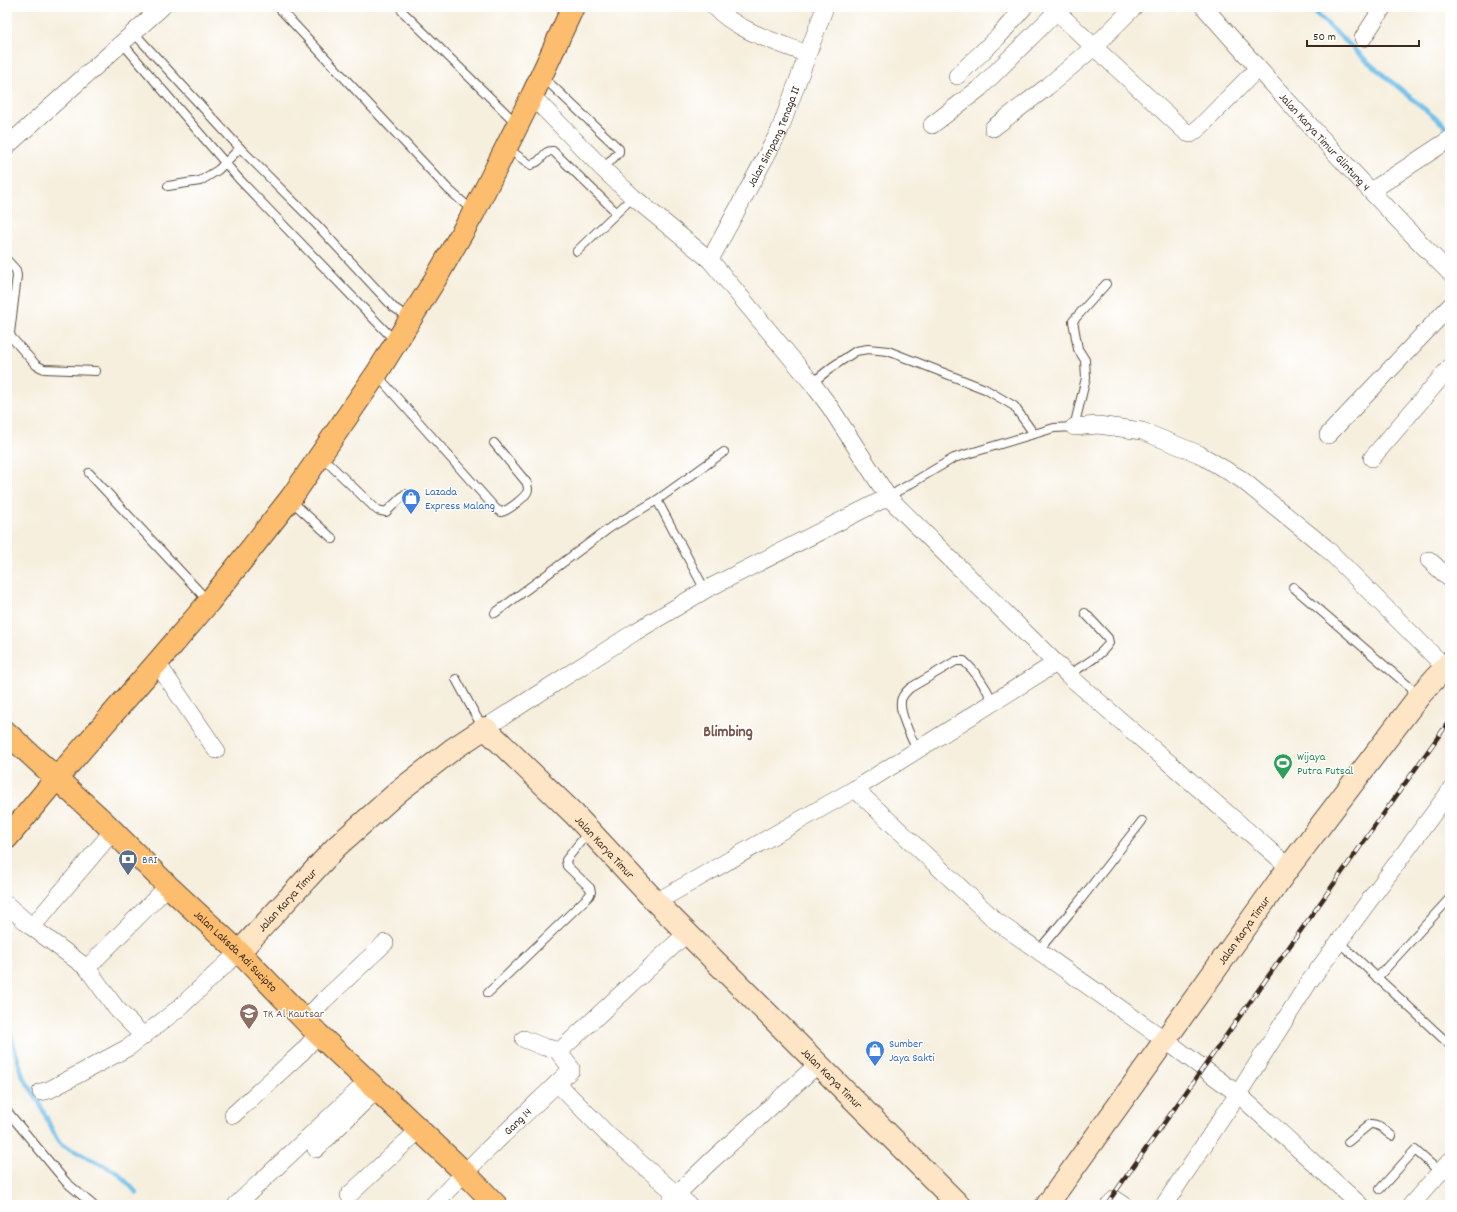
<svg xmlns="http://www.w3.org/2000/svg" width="1457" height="1212" font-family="Dekko,sans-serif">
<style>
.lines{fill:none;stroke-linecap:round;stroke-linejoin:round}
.stream{stroke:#6dbfe9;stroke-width:4.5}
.lane-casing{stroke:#57483b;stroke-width:10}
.street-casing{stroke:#57483b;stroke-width:18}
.secondary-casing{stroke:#57483b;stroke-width:24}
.primary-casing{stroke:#57483b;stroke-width:24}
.highway-casing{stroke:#57483b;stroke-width:24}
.lane{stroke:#fff;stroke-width:8}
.street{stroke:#fff;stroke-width:17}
.secondary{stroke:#fee5c5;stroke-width:22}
.primary{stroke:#fcbd6e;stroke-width:22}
.highway{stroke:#fcbd6e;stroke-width:22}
.rail-casing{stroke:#3b2a1e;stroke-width:4.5}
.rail{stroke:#fff;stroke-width:3;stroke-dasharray:9;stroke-linecap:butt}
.labels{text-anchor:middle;stroke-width:3;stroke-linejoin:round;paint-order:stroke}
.street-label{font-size:12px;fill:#3b2a1e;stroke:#fff}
.shop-label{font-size:12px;fill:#366cbe;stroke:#fff;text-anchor:start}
.leisure-label{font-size:12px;fill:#27864d;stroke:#fff;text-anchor:start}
.service-label{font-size:12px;fill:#4e5e75;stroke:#fff;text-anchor:start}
.education-label{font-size:12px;fill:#785e54;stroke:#fff;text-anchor:start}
.district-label{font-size:16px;font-weight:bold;fill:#79564e;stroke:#fff}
</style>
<rect width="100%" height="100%" fill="#fff"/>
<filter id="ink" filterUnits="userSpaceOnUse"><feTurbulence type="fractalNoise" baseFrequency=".025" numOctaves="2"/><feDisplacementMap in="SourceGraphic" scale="8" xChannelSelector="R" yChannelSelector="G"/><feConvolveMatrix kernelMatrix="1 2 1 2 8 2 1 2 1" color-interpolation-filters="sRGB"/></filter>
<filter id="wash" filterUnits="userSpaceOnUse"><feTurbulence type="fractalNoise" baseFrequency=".012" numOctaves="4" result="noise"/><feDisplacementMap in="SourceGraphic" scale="16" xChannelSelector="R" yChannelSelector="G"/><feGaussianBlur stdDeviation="0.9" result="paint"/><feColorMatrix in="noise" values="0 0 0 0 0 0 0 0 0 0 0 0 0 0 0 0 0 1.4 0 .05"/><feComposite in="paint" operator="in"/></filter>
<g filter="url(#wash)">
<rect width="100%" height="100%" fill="#f6efde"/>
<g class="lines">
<g class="stream">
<polyline points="1309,7 1368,62 1450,130"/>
<polyline points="7,1030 10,1032 23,1077 38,1100 56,1138 62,1145 117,1172 137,1193"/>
</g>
</g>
</g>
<g filter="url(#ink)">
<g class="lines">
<defs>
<g id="lane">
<polyline points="280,9 448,189 473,211"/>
<polyline points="402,11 517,124"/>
<polyline points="134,33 240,148 316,224 393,307 410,318"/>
<polyline points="123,44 239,179 396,342"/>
<polyline points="543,77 619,149 619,152 603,169"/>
<path d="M 508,149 L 531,165 C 531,164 537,162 537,162 C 543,158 545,150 553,151 L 616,212"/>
<polyline points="168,186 200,181 218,170 240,148"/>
<polyline points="577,251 633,197"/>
<polyline points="7,260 16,270 17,276 10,333 11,337 36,365 44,369 96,371"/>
<path d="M 378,374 L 384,383 L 496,509 L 501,512 C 508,511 527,496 528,490 C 528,487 527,485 527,483 L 494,443"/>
<polyline points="812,383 832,367 856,351 868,349 888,351 985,389 1014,406 1034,434"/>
<polyline points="323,454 326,461 377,510 386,512 405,494"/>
<polyline points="89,473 208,601"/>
<polyline points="888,497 954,458 1054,428 1074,427 1086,378 1085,360 1078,349 1073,321 1106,284"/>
<polyline points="292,498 297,506 333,539"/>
<polyline points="1293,587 1419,695"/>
<polyline points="705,590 657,500 724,452"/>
<polyline points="495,613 611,527 657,500"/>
<path d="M 1068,675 C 1082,666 1100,657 1109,643 L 1108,638 L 1085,613"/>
<polyline points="456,679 476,716 484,728"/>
<path d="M 917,750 C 911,737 899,714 901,701 C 902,695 906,692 910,688 L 956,661 L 964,661 C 977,673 986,687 993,702"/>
<polyline points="1339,942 1450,1045"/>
<polyline points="1038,951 1078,903 1142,821"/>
<polyline points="1377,978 1450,898"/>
<polyline points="488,993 589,896 591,892 590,888 567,866 566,860 589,831"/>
<polyline points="7,1111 66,1182 93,1205"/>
<path d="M 1348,1142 L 1370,1124 C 1379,1123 1385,1131 1392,1136"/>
<polyline points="1380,1189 1415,1150 1440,1172"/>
</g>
<g id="street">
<path d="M 715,7 C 737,31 777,42 807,54"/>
<polyline points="1052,7 1094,47 1134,7"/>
<path id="s1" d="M 1204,7 C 1284,98 1365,188 1450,273"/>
<polyline points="1363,38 1383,7"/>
<polyline points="957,76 998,37 1024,7"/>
<polyline points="532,96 603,169 633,197 710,260 812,383 830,407 888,497 1068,675 1289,867"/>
<polyline points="932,125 980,88 1057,11"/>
<polyline points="993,128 1047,87 1094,47 1187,133 1191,134 1200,127 1258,68"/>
<polyline points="7,146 162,7"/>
<polyline points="1371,191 1450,139"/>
<path id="s2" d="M 710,260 L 779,132 L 825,7"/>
<polyline points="1074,427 1098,425 1142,431 1199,454 1241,479 1325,547 1445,667"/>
<polyline points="1328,435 1450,306"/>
<polyline points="1372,458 1450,367"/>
<polyline points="1429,560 1450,579"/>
<polyline points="157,663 216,750"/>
<polyline points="485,728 635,632 705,590 888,497"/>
<polyline points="855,789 996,921 1165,1040 1238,1094 1360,1205"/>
<polyline points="656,902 855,789 1056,663"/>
<polyline points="7,905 32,927 87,968 116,1008 143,1036"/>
<polyline points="32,927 113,831"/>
<polyline points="87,968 168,886"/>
<polyline points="305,1020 323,1001 385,943"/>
<polyline points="524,1039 544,1047 561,1051"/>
<polyline points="557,1083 609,1136 689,1205"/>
<polyline points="41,1092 49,1090 129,1047 178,1009 239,952"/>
<polyline points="233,1115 303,1051 318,1034"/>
<polyline points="316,1149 376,1090"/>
<polyline points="349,1195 419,1130"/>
<polyline points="236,1205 368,1081"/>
<path id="s3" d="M 433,1205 L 483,1154 L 571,1070 L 571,1068 L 560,1054 L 565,1046 L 687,933"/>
<polyline points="668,1205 677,1194 711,1161 818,1064"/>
<polyline points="1109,1205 1115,1199 1124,1205"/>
<polyline points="1164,1205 1238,1094 1309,982 1450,791"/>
<polyline points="1411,1205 1450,1161"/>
</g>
<g id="secondary">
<path id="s4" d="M 239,952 L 336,847 L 399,791 L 453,749 L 485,728 L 574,814 L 656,902 L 959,1205"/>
<path id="s5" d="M 1047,1205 L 1289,867 L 1420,695 L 1450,662"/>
</g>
<g id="primary">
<path id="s6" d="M 7,733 L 103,821 L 168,886 L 239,952 L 318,1034 L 465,1173 L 496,1205"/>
</g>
<polyline id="highway" points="7,838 56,779 157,663 209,602 291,498 377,373 436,278 474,212 532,96 573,7"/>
</defs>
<use href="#lane" class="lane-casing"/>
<use href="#street" class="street-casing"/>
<use href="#secondary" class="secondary-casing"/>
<use href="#primary" class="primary-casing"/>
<use href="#highway" class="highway-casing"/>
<use href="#lane" class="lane"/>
<use href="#street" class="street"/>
<use href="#secondary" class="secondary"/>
<use href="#primary" class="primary"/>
<use href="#highway" class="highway"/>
<defs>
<polyline id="rail" points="1106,1205 1450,720"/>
</defs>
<use href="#rail" class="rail-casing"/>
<use href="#rail" class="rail"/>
</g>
</g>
<defs>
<symbol id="shop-pin" viewBox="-11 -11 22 30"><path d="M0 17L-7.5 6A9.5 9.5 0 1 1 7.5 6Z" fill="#3f7fe0" stroke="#fff"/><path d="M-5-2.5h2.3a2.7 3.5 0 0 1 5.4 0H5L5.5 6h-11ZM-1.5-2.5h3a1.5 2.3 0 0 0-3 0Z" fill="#fff"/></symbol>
<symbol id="stadium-pin" viewBox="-11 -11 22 30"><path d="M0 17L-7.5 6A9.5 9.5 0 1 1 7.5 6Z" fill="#2e9e5b" stroke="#fff"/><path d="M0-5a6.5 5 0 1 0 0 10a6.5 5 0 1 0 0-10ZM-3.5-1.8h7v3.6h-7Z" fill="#fff"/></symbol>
<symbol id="bank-pin" viewBox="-11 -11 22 30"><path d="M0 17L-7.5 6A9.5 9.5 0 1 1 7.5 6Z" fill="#5c6f8a" stroke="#fff"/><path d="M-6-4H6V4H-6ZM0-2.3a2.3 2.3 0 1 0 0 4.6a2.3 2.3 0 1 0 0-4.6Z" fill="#fff"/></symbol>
<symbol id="school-pin" viewBox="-11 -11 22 30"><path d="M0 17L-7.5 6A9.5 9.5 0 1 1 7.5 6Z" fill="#8d6e63" stroke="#fff"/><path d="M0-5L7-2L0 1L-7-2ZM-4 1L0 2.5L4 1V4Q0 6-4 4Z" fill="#fff"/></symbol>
</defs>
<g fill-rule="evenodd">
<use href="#shop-pin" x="400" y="487" width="22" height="30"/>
<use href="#stadium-pin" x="1272" y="752" width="22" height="30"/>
<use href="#bank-pin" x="117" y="848" width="22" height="30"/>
<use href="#school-pin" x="238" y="1002" width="22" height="30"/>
<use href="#shop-pin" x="864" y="1039" width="22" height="30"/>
</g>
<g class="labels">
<g class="street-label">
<text dy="4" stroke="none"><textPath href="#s2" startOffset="139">Jalan Simpang Tenaga II</textPath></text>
<text dy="4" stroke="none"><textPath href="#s1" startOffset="181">Jalan Karya Timur Glintung 4</textPath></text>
<text dy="4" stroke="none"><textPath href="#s4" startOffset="503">Jalan Karya Timur</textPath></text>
<text dy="4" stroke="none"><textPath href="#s4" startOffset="71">Jalan Karya Timur</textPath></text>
<text dy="4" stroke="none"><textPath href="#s5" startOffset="338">Jalan Karya Timur</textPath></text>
<text dy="4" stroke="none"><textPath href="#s6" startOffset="316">Jalan Laksda Adi Sucipto</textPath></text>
<text dy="4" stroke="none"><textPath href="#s4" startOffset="827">Jalan Karya Timur</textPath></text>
<text dy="4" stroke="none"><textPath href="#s3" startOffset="119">Gang 14</textPath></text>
</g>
<g class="shop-label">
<text x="425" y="495">Lazada<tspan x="425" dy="14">Express Malang</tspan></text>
<text x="889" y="1047">Sumber<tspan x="889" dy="14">Jaya Sakti</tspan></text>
</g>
<g class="leisure-label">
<text x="1297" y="760">Wijaya<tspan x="1297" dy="14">Putra Futsal</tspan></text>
</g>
<g class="service-label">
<text x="142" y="863">BRI</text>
</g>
<g class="education-label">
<text x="263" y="1017">TK Al Kautsar</text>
</g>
<g class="district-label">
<text x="728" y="736">Blimbing</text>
</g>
</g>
<rect width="1457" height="1212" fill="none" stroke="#fff" stroke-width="24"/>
<path d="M1307 40v6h112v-6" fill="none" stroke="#3b2a1e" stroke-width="2"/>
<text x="1313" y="40" font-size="12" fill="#3b2a1e" stroke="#ffffff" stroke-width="3" paint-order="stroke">50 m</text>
</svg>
